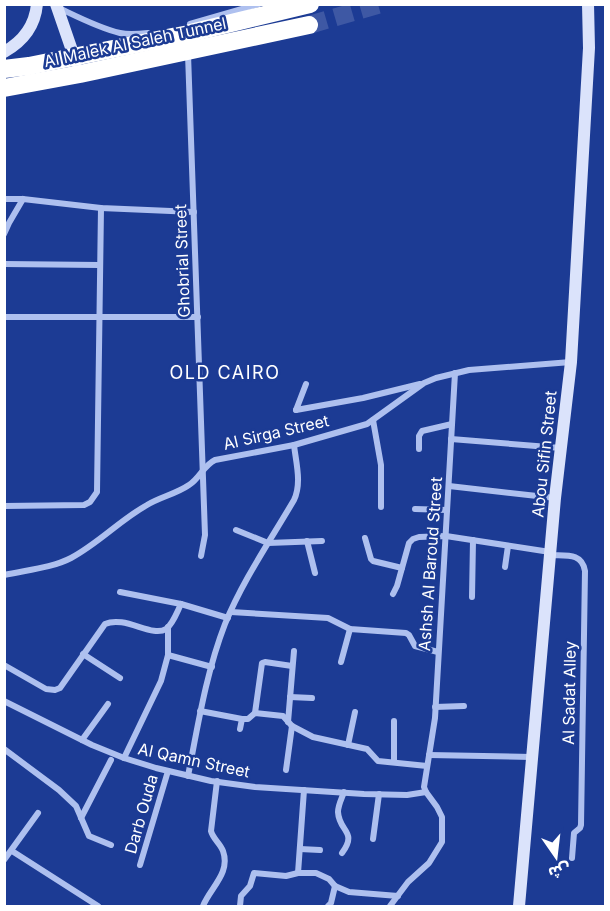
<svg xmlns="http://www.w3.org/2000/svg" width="610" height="911" font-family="Inter,'Noto Sans Arabic',sans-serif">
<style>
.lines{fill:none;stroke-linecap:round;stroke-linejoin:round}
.highway-tunnel{stroke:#3e58a4;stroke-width:18;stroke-dasharray:18 9;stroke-linecap:butt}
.street{stroke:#aec0ef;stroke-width:6}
.secondary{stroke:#dbe3fb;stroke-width:12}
.highway{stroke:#fff;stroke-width:18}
.labels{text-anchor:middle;stroke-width:5;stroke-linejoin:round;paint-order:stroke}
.street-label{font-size:16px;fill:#fff;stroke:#1c3b94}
.neighbourhood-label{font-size:18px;letter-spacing:1.5px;fill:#fff;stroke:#1c3b94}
</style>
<rect width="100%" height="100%" fill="#1c3b94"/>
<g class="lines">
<polyline class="highway-tunnel" points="309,25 381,4"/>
<g class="street">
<path d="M 59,8 C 78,17 99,28 120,33 C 129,35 139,34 148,33"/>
<polyline points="190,24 259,4"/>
<polyline points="188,54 205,535 201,556"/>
<polyline points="4,199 23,199 101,208 194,212"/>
<polyline points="4,234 9,223 23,199"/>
<polyline points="4,264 99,265"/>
<polyline points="4,317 198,317"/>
<polyline points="296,410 363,398 420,384"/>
<polyline points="296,410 306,384"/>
<polyline points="373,420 381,465 381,507"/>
<polyline points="451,439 561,448"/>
<polyline points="419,449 419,436 422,431 452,424"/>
<polyline points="449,486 555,498"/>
<polyline points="4,506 84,505 90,502 97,492 101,208"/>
<polyline points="415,509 447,510"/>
<polyline points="236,530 268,543 322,541"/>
<polyline points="365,538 371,559 373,561 402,568"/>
<polyline points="307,541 315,573"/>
<path d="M 550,555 C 565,556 582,552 585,571 L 581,825 L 580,828 L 574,833 L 572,858"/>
<polyline points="505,567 508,546"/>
<path d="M 4,575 C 26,570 52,568 71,558 C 99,543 120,520 147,505 C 160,497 176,494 189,485 C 200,478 203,466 215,460 L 294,445 L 367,424 L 424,383 L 436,378 L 469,370 L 571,362"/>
<polyline points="120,592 181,604 228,618"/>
<polyline points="393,594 397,586 409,543 413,539 419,537 446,536 550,552"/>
<polyline points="472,597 473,540"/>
<polyline points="231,612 328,618 350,629 406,633 409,635 415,646 438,652"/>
<polyline points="83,654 120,678"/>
<polyline points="168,655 212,667"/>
<polyline points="341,662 350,629"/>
<path d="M 4,665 L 46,689 L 55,690 L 60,688 L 105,624 C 125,615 152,638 166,629 C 173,624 177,612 181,604"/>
<polyline points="290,697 312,698"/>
<polyline points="4,701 92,745 124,758 156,768 211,781 255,787 364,794 407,795 426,792"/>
<polyline points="435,707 464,706"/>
<polyline points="200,711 242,719 248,719 255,713 283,716 292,726 313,737 367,749 378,761 427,766"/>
<polyline points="255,713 262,663 265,662 292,666"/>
<polyline points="288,722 294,651"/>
<polyline points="240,729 242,719"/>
<polyline points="82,740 108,704"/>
<polyline points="348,745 355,712"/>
<polyline points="4,749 59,790 76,806 89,836 111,845"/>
<polyline points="429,755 532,757"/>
<polyline points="124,758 161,681 168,655 168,627"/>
<polyline points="394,762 394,721"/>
<polyline points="286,770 292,726"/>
<path d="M 188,776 C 198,725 206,673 225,624 C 243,580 270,541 294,500 C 302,483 296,463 294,445"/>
<polyline points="81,818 111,760"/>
<polyline points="373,839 379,794"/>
<polyline points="300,849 320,850"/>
<polyline points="12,851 98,906"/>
<path d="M 342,853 C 358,831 339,832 338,812 C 338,805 342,798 344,792"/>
<polyline points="4,860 38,813"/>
<polyline points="140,865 168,771"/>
<polyline points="298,873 304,790"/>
<path d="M 203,906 C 210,888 231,873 223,851 C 220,843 213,839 211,831 L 217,781"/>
<polyline points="240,906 241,896 250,886 254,873 286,876 298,873 316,873 329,879 335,886 349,892 398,896"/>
<polyline points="328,906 331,903 335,886"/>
<polyline points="390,906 408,882 429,863 442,842 442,817 437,807 426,792 424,787 435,718 455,373"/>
</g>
<g class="secondary">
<polyline points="56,4 76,62"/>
<path d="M 4,52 C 22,42 35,26 37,4"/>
<polyline points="519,906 555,498 571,362 589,48 588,4"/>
</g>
<g class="highway">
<polyline points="4,69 29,66 182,35 310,4"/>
<polyline points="4,88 80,74 309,25"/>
</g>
</g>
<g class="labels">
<g class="street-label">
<text transform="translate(135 42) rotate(-12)" y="6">Al Malek Al Saleh Tunnel</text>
<text transform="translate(182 261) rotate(-92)" y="6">Ghobrial Street</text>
<text transform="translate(276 432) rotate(-13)" y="6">Al Sirga Street</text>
<text transform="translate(544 454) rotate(-84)" y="6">Abou Sifin Street</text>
<text transform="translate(430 564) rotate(-86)" y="6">Ashsh Al Baroud Street</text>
<text transform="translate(569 693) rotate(-89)" y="6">Al Sadat Alley</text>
<text transform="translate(194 760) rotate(12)" y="6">Al Qamn Street</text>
<text transform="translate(141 814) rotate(-74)" y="6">Darb Ouda</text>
</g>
<g class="neighbourhood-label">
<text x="225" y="379">OLD CAIRO</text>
</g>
</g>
<rect width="610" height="911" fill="none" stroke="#ffffff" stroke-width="12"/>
<g transform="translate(556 857) rotate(166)" stroke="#1c3b94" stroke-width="4.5" paint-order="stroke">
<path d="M0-4.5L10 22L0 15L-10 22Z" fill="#ffffff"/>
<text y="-9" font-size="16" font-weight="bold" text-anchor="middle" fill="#ffffff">ش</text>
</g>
</svg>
